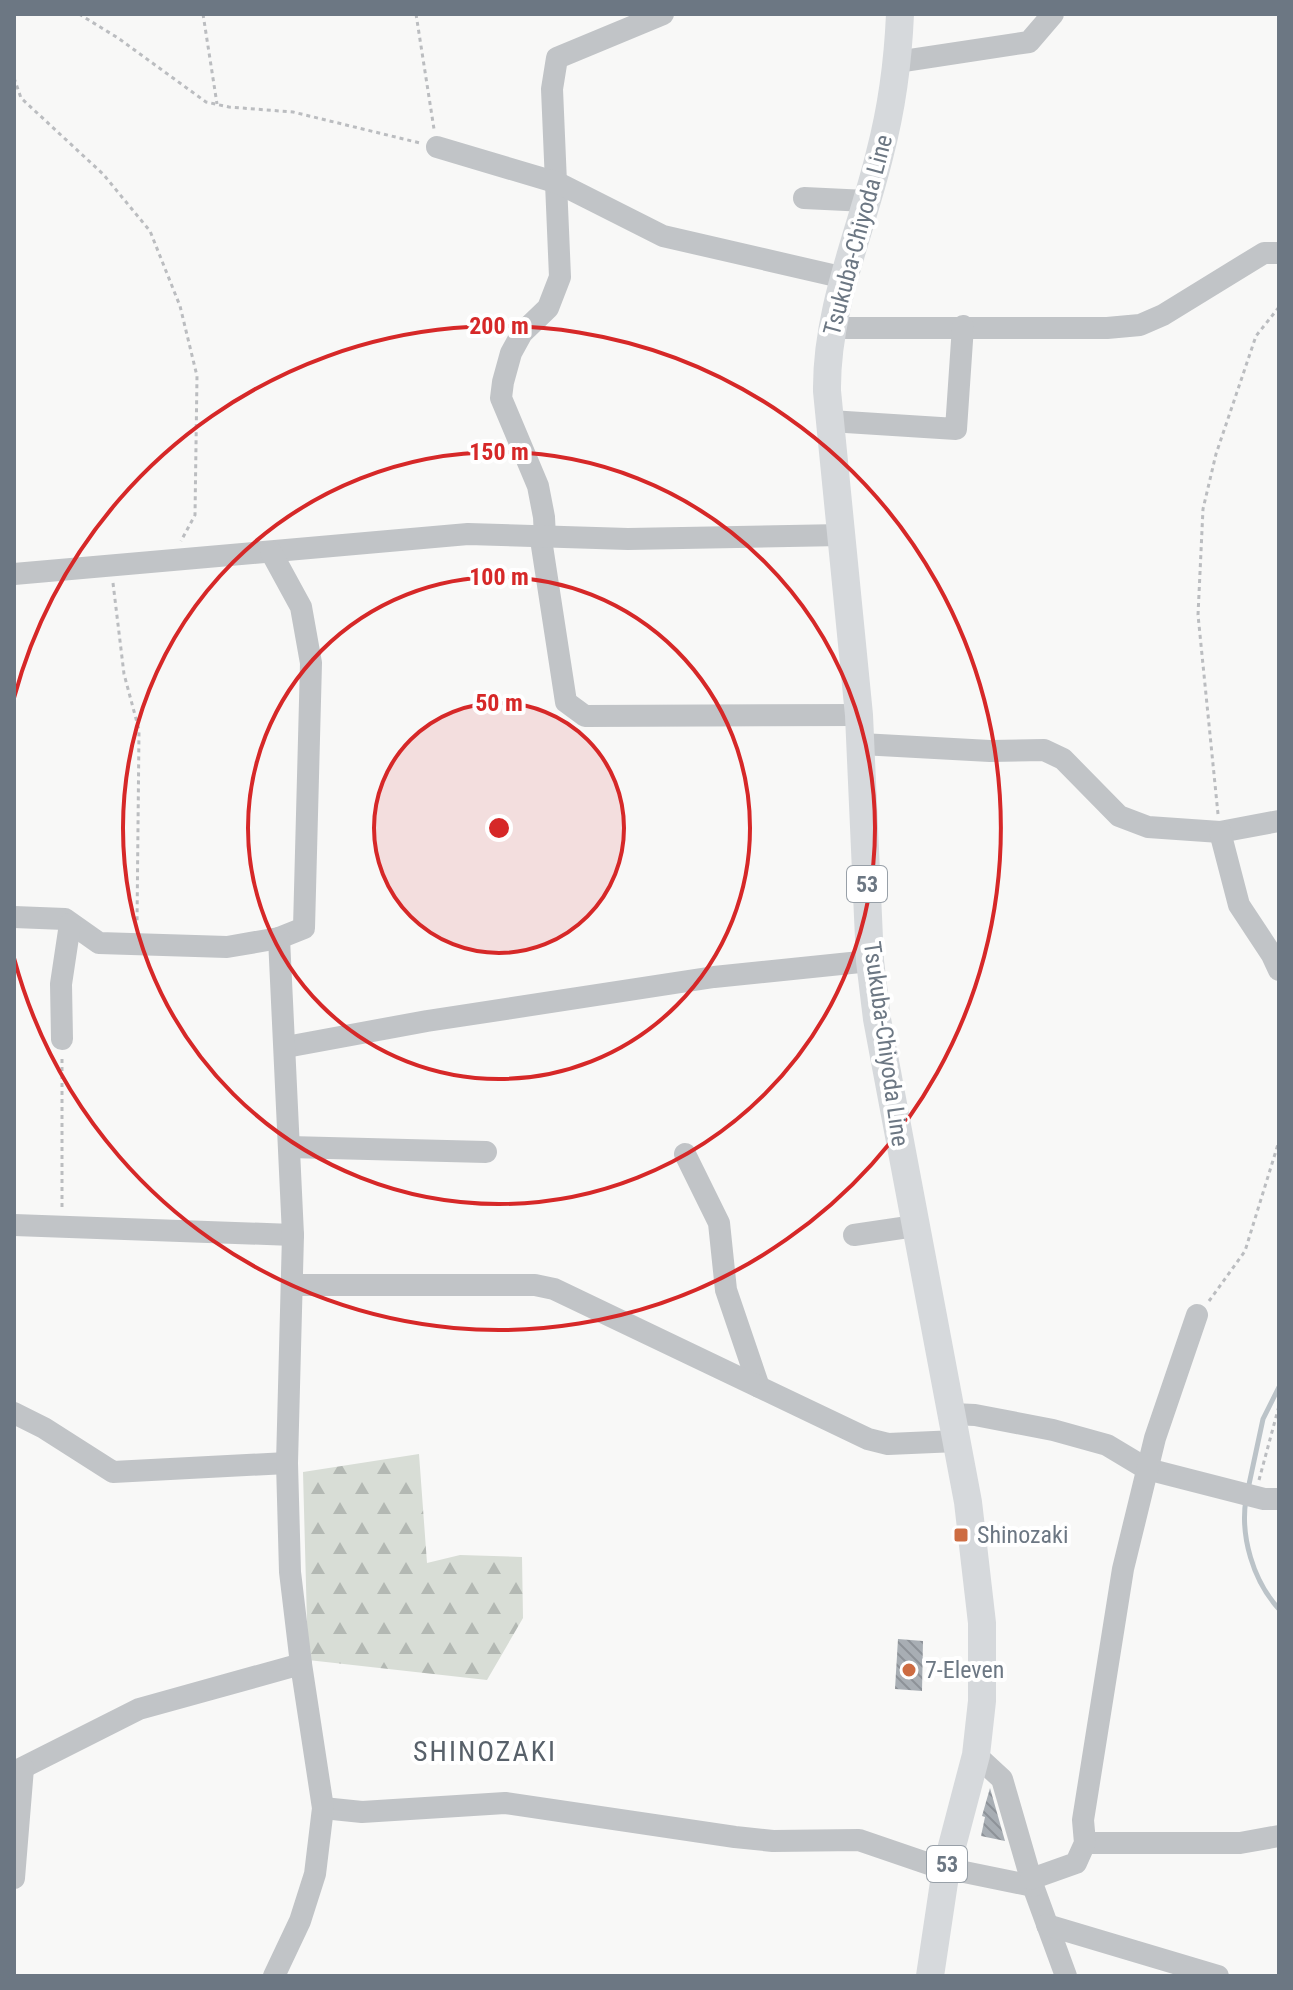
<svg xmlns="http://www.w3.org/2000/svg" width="1293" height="1990" font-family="'Roboto Condensed',sans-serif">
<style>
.forest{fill:url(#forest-firs)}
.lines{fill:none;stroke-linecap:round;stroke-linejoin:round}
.stream{stroke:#bbc3c8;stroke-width:5}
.building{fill:url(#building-back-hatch)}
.path{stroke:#bbbdc0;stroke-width:3;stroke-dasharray:4 4;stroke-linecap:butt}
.minor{stroke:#c1c4c7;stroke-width:22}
.major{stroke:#d6d9dc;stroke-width:28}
.ring{fill:none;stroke:#d62828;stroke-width:4}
.poi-dot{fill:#cd6c42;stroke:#fff;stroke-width:3}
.labels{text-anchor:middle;stroke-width:8;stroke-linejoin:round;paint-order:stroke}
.shield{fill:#fff;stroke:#98a0a8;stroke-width:2}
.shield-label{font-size:22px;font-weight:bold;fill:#6c7783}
.street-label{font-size:24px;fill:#6c7783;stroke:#fff}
.poi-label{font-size:24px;fill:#6c7783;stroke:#fff;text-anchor:start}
.quarter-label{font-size:28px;letter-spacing:2px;fill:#58616a;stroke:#fff}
.centre{fill:#d62828;stroke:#fff;stroke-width:4}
.ring-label{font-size:24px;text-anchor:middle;font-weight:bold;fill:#d62828;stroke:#fff;stroke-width:8;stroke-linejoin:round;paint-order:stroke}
</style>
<defs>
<pattern id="forest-firs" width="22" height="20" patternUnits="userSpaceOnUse" patternTransform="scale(2)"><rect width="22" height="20" fill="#d8ddd6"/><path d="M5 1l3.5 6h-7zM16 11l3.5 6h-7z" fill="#b3b8b3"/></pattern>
<pattern id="building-back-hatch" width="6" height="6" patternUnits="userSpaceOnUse" patternTransform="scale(2)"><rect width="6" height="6" fill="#a8aeb4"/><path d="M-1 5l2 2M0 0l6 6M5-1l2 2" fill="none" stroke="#8d9298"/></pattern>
</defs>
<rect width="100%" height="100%" fill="#f8f8f7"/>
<polygon class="forest" points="419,1454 427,1563 460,1555 522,1557 523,1618 487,1680 308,1660 303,1472"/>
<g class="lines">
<g class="stream">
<polyline points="1248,1489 1263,1419 1279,1387"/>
<path d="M 1246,1499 C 1240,1536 1253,1581 1279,1609"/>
</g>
</g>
<g class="building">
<polygon points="898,1639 923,1641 922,1691 895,1689"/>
<polygon points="990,1788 1005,1841 981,1836 985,1817 982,1816"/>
</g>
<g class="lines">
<g class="path">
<polyline points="79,14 118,38 206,102 229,107 293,112 420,143"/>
<polyline points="203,14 217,104"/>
<polyline points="416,14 434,129"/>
<polyline points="14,78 21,98 103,174 150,231 180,306 197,376 195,515 181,541"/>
<polyline points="113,583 124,674 139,730 137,924"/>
<polyline points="1218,814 1198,615 1203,509 1216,454 1256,336 1279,307"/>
<polyline points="62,1207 62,1059"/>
<polyline points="1209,1301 1245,1251 1279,1141"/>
<polyline points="1259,1480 1279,1406"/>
</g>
<g class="minor">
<polyline points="663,14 557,58 552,89 560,277 548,308 522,333 511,353 503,382 501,398 538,486 544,517 545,538 542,546 566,702 585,716 859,715"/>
<polyline points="897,62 1029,42 1053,14"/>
<polyline points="437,147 558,183 663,236 845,278"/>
<polyline points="804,198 867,201"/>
<polyline points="831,328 1107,328 1140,325 1163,315 1264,253 1279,253"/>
<polyline points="830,421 956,429 963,326"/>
<polyline points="14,574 468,534 628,539 842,535"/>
<polyline points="861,744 990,751 1044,750 1063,759 1119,816 1148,827 1220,832 1279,821"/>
<polyline points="1220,832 1239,905 1272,955 1279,970"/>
<polyline points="14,917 65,919 99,943 227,947 279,938 304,928 311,663 301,607 271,552"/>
<polyline points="62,1039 61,984 70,924"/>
<polyline points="286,1047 427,1021 714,977 870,961"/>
<polyline points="289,1147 486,1152"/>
<polyline points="685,1154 719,1223 726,1290 759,1387"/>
<polyline points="14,1225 293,1235"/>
<polyline points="854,1235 915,1226"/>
<polyline points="292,1285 535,1285 554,1289 868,1439 888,1444 957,1441"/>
<polyline points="14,1413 44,1428 113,1472 287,1463"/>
<polyline points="952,1414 975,1415 1053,1430 1107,1445 1147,1469 1264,1499 1279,1499"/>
<polyline points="976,1755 1002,1779 1033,1886 1066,1976"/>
<polyline points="14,1772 139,1709 301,1664"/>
<polyline points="323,1808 362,1812 505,1803 735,1837 773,1841 859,1840 935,1866 1033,1886"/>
<polyline points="1085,1843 1240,1843 1279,1836"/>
<polyline points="14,1878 23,1768"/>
<polyline points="1031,1879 1076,1863 1085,1843 1083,1820 1123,1569 1155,1438 1197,1315"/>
<polyline points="1047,1925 1218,1976"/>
<polyline points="274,1976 300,1921 315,1874 323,1808 301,1664 290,1572 287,1463 293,1235 279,938"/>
</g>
<path class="major" d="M 900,14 C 898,61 892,107 880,153 C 861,232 826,309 827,391 L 859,715 L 870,961 L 877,1019 L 968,1502 L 982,1623 L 982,1701 L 976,1755 L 946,1869 L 930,1976"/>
</g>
<circle cx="499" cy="828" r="125" fill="#d62828" fill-opacity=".12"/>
<g class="ring">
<circle cx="499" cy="828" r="125"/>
<circle cx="499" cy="828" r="251"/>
<circle cx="499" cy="828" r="376"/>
<path d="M14 698A502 502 0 1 1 14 958"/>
</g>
<g class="poi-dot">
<rect x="953" y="1527" width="16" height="16" rx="4"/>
<circle cx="909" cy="1670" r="8"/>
</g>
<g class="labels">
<g class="shield">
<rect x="847" y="866" width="40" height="36" rx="6"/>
<rect x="927" y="1846" width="40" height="36" rx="6"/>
</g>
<g class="shield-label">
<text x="867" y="892">53</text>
<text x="947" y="1872">53</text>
</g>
<g class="street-label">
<text transform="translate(858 235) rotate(-75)" y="8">Tsukuba-Chiyoda Line</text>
<text transform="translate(886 1044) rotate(82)" y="8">Tsukuba-Chiyoda Line</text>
</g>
<g class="poi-label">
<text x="977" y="1543">Shinozaki</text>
<text x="925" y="1678">7-Eleven</text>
</g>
<g class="quarter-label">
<text x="485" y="1761">SHINOZAKI</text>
</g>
</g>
<circle cx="499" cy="828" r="12" class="centre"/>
<g class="ring-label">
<text x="499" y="334">200 m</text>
<text x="499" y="460">150 m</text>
<text x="499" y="585">100 m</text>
<text x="499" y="711">50 m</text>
</g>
<rect width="1293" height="1990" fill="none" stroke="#6c7783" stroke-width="32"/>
</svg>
